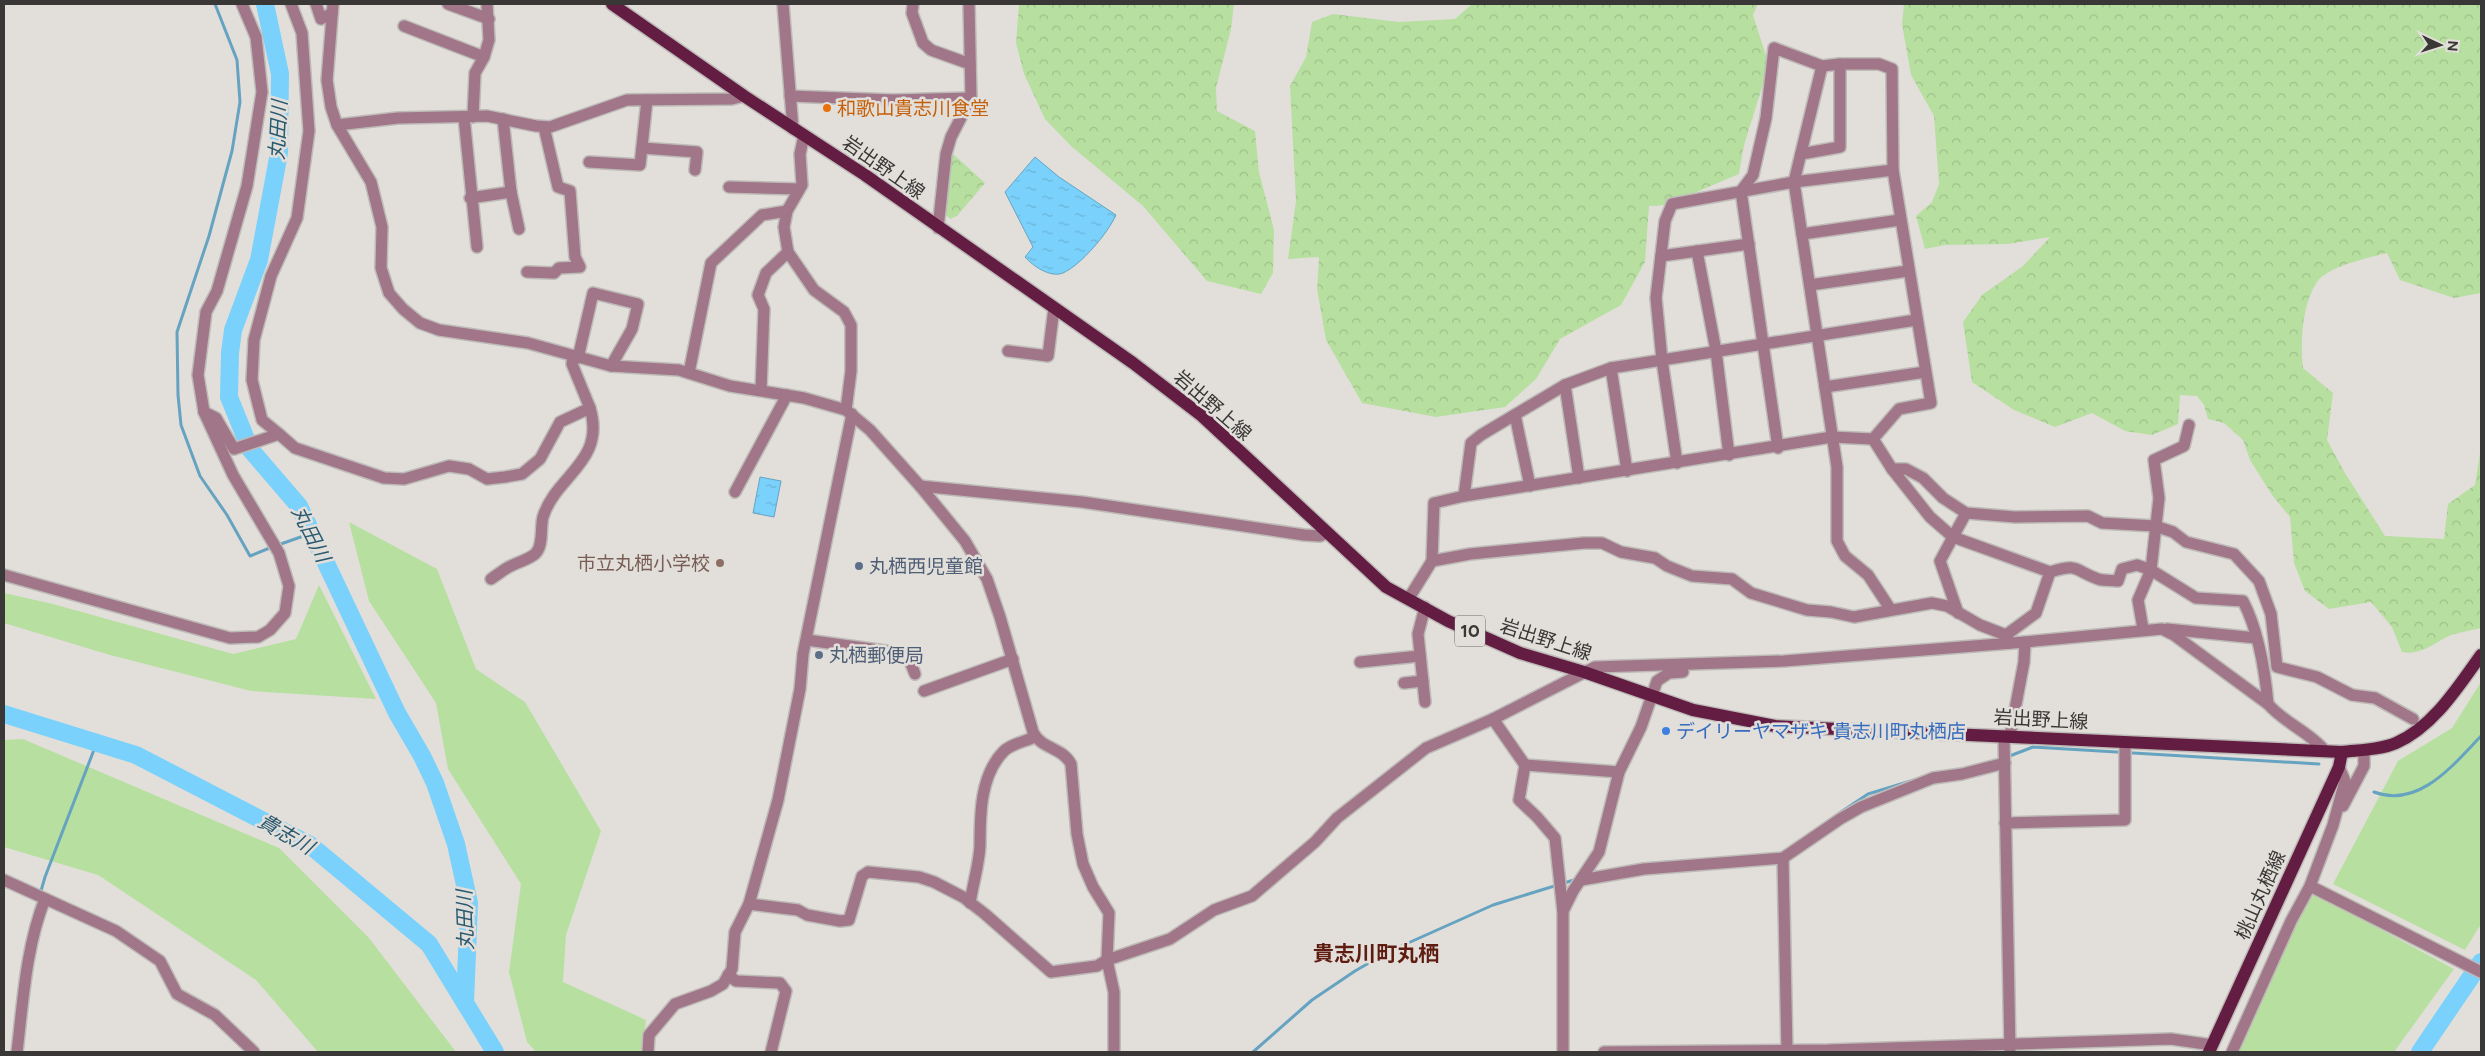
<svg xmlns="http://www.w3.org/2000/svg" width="2485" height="1056" font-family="Figtree,'Noto Sans JP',sans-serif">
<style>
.grass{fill:#b7dfa0}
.forest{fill:url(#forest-crowns)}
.water{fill:url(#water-ripples);stroke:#66a3c0}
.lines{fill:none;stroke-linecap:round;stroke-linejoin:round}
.stream{stroke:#66a3c0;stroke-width:3}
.river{stroke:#7ad1fb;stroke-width:18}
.minor-casing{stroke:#bdbab7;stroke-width:14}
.major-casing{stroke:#bdbab7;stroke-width:15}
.minor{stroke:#a07688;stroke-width:11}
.major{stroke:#631c42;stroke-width:12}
.food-dot{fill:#e8710a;stroke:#e2dfdb;stroke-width:2}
.education-dot{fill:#8d6e63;stroke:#e2dfdb;stroke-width:2}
.service-dot{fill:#5c6f8a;stroke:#e2dfdb;stroke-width:2}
.shop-dot{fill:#3f7fe0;stroke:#e2dfdb;stroke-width:2}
.labels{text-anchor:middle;stroke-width:5;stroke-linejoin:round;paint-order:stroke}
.shield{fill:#e2dfdb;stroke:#6c6a68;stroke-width:1}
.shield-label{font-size:18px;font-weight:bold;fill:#393836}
.food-label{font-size:19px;fill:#c56008;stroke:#e2dfdb;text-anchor:start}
.street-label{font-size:19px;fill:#393836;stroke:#e2dfdb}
.education-label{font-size:19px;fill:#785e54;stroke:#e2dfdb;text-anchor:end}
.service-label{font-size:19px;fill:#4e5e75;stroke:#e2dfdb;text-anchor:start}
.shop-label{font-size:19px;fill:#366cbe;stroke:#e2dfdb;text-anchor:start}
.water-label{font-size:20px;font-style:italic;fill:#2a5a70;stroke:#e2dfdb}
.quarter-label{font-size:21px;font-weight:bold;fill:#5f1c10;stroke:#e2dfdb}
</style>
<defs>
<pattern id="forest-crowns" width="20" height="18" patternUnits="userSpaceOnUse" patternTransform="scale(1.25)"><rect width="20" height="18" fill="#b7dfa0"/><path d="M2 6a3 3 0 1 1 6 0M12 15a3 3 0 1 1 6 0" fill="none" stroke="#9ec08a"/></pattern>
<pattern id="water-ripples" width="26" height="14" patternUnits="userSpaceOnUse" patternTransform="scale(1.25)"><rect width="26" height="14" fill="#7ad1fb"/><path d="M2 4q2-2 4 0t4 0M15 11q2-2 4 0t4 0" fill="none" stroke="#6ab4d8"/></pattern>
</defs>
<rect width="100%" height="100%" fill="#e2dfdb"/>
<g class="grass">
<polygon points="349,522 437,569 476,669 525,702 601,831 566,935 563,982 646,1020 642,1052 536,1052 527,1042 509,972 521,884 448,769 436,703 369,601"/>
<polygon points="319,585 376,699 251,691 110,655 4,623 4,593 53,604 233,654 296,639"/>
<polygon points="2481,682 2481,924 2465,950 2333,884 2398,761 2452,728"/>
<polygon points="23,739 279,848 369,938 456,1052 318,1052 256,980 98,875 4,847 4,740"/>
<polygon points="2302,887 2454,969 2394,1052 2228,1052"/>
</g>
<g class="forest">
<polygon points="1019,4 1234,4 1231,29 1216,88 1217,111 1255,131 1259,172 1274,230 1273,273 1261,294 1207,281 1143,206 1071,146 1045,119 1024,74 1016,43"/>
<polygon points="1472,4 1758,4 1753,15 1769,65 1744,145 1739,174 1666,205 1649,206 1645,262 1621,305 1560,339 1536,379 1505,407 1436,417 1362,403 1326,340 1317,289 1319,257 1288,259 1296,201 1290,86 1306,57 1312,22 1333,14 1399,22 1455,19"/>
<path d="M 1904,4 L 2481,4 L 2481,293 L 2454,298 L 2400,280 L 2387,253 C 2371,257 2326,267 2317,282 C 2302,304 2300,343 2303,368 L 2333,393 L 2327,440 L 2345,473 L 2385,536 L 2444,539 L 2448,504 L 2475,485 L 2481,447 L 2481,628 C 2472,630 2463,632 2454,634 C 2435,641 2423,656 2402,652 L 2392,627 L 2371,602 L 2329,609 L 2305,591 L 2294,563 L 2290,517 L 2272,495 L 2250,460 L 2243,440 L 2224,423 L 2208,419 L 2204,405 L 2197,396 L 2180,395 L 2178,424 L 2152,435 L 2125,431 L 2092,413 L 2055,427 L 2014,410 L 1972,382 L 1963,322 L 1982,295 L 2023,266 L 2050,237 L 2008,244 L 1945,245 L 1925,249 L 1916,216 L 1932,202 L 1939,184 L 1934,116 L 1911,75 L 1902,24 Z"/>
<polygon points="952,153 985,183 957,216 950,219 945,214"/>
</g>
<g class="water">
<path d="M 1035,157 L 1059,177 L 1116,215 C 1108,233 1081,265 1063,273 C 1050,278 1033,266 1025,257 L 1033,247 L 1005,192 Z"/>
<polygon points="760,477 781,481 774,517 753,513"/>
</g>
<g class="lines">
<g class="stream">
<polyline points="215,4 237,60 240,102 232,151 209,236 177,332 178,395 181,425 200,476 227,515 250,556 272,547"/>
<polyline points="278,545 312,533"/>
<polyline points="2007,757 2033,747 2319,764"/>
<path d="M 2374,792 C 2419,809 2454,764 2481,736"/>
<polyline points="1838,814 1868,794 1914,780"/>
<polyline points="1642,864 1668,862"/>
<polyline points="34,915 45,877 97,742"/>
<polyline points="1253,1052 1312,1000 1355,971 1388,952 1493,905 1577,879"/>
</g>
<g class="river">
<polyline points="265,4 280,74 279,153 259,260 233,330 230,353 229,397 250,449 299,506 397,713 422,756 435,783 456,844 469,903 465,1003"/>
<polyline points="4,714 136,755 310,845 429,944 495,1052"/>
<polyline points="2420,1052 2481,962"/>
</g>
<defs>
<g id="minor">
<polyline points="316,4 321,19 332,13"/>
<path d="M 333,4 L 327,80 L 331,107 L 337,125 L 371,182 L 382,227 L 381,268 L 389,293 L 403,309 L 420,323 L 439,330 L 528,343 L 611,366 L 679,370 L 730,386 L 804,398 L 846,410 L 870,430 L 920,486 L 965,541 L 987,579 L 1000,617 L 1033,732 C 1041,749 1062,747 1071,764 L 1077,834 L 1083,864 L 1093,887 L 1109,913 L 1107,960 L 1114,992 L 1114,1052"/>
<polyline points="448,4 489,19"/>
<polyline points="783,4 793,129"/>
<polyline points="913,4 912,13 923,43 931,50 970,64"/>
<polyline points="404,26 484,57"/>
<polyline points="1822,66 1794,182 1837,467 1837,541 1845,556 1868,575 1891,610"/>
<polyline points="790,96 893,100 971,98"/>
<polyline points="464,117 477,247"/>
<polyline points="473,117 475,73 484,57 489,40 487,4"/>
<polyline points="503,119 511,192 519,229"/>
<polyline points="337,125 398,118 487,116 536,126 550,127 627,100 732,99 744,96"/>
<polyline points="804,135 800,154 802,185 787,211 784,227 788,252 814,290 844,312 851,325 851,371 846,410"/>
<polyline points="642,148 697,152 695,170"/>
<polyline points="1801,154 1840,147 1840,64"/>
<polyline points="589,162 640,165 647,100"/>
<polyline points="729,187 799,189"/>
<polyline points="470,198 511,192"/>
<polyline points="938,228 946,154 951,137 971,98 969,4"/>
<polyline points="1802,234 1900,220"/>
<polyline points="1697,251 1716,351 1729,455"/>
<polyline points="1661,256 1749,244"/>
<polyline points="527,272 554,273 559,268 580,267 575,257 570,191 558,187 544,127"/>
<polyline points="1810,285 1908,271"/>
<polyline points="1008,351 1048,356 1054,308"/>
<polyline points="578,358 593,293 638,304 632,329 611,366"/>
<polyline points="1611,368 1627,471"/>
<polyline points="689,373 711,263 762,215 787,211"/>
<polyline points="1565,385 1579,478"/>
<polyline points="1825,387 1925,372"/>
<polyline points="761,390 764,309 758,295 766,273 788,252"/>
<polyline points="204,412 216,418 234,449 279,434 295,448 384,478 404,479 449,466 469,469 487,479 505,477 522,474 540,459 560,422 590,408 572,364 573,356"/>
<polyline points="1515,415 1530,486"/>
<polyline points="279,434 262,420 252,380 254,340 271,276 297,218 309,131 302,33 291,4"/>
<polyline points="1873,439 1892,469 1906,469 1923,478 1943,498 1966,513 2015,517 2088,516 2102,523 2155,526 2173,532 2186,542 2234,554 2259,581 2271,614 2277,667 2317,677 2352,695 2375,698 2413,719"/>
<polyline points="1778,448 1741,191 1753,175 1766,118 1774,48 1822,66 1840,64 1879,64 1892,69 1893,170 1931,403 1899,409 1873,439"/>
<polyline points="1677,463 1662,360 1656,298 1665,221 1672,204 1794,182 1893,170"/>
<path d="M 1892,469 L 1930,517 L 1953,537 L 2050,572 C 2080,563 2073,570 2098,579 C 2104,581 2112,580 2118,581 L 2122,569 L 2137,565 L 2151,570 L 2196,598 L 2243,601 C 2258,630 2265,671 2268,704"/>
<polyline points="920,486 1082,502 1304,535 1320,536 1327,533"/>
<polyline points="735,492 787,395"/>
<polyline points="1464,496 1471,443 1481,435 1565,385 1611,368 1916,320"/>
<polyline points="1432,561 1470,554 1584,543 1602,543 1621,552 1655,558 1667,566 1692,576 1732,579 1751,593 1807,610 1831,612 1854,617 1932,603 1947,606 1980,625 2006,635 2010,643"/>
<polyline points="4,575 230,638 258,637 270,630 285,613 289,586 279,553 233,475 204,412 198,375 206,312 217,291 247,186 262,92 256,37 242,4"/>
<path d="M 491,579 C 497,575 502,571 507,568 C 515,563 528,560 535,554 C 544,546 540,527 543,517 C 556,475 606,462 590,408"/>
<polyline points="1409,598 1432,561 1434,503 1464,496 1832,437 1873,439"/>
<polyline points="1425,607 1418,634 1425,702"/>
<polyline points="1958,613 1940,561 1966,513"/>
<polyline points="2143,629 2138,600 2151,570 2159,498 2154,460 2184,446 2189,425"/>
<polyline points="2167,629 2256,638"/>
<polyline points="2006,635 2036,613 2050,572"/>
<polyline points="807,640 907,654 915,674"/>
<polyline points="1360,662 1420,656"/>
<polyline points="1404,683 1423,681"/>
<polyline points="924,691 1013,659"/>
<polyline points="1493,719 1525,765 1519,800 1537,817 1555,838 1563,912 1563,1052"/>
<polyline points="2004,736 2010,1052"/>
<polyline points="2010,736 2024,662 2025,642"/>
<polyline points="1525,765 1619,772"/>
<polyline points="2343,806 2364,766 2364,750"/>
<polyline points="2005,823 2125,820 2125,742"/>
<polyline points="1783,858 1787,1052"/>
<polyline points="4,880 116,931 160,961 177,994 215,1015 254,1052"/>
<polyline points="1581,880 1644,869 1783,858 1840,819 1861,807 1933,778 1962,774 2005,763"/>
<polyline points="2310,886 2481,972"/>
<path d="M 970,903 C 973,884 979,864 980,846 C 980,815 980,775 1004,751 C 1011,744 1026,741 1035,737"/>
<path d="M 749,904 L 798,910 L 807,915 L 840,921 L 849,920 L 862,876 L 868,872 L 919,877 L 934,882 L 963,897 L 985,914 L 1051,972 L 1097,966 L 1107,960 L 1170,939 L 1214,910 L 1252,896 L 1315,842 L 1337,818 L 1426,748 L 1493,719 L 1595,667 L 1784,661 L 2025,642 L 2162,629 L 2174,635 L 2268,704 C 2284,723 2310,732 2325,751"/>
<polyline points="1563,911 1573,891 1599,852 1619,772 1641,727 1657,681 1669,673 1683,672"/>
<polyline points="728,975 736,981 780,983 786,991 771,1052"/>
<path d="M 17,1052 C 23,1002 26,946 45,899"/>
<polyline points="648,1052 649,1035 675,1004 711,991 723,984 732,969 735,932 749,904 778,800 800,689 803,654 852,414"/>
<polyline points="1604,1052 1828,1050 2171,1039 2212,1045"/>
<polyline points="2232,1052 2291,921 2310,886 2333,825 2345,781 2339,767"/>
</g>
<g id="major">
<path d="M 612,4 L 744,96 L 865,175 L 1133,363 L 1202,416 L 1386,587 L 1448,621 L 1520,653 L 1584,672 L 1693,710 L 1775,726 L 2342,752 C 2359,750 2380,750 2396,743 C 2433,727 2458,687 2481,655"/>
<polyline points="2209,1052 2339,767 2342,752"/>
</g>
</defs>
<use href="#minor" class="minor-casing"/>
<use href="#major" class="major-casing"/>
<use href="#minor" class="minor"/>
<use href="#major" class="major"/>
</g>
<circle class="food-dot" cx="827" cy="108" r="5"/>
<circle class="education-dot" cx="720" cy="563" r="5"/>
<g class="service-dot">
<circle cx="859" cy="566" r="5"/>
<circle cx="819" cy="655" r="5"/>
</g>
<circle class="shop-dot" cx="1666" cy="731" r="5"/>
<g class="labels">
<rect class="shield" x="1455" y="615.5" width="30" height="31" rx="4"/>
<g class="shield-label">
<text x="1470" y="637">10</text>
</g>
<g class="food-label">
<text x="837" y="115">和歌山貴志川食堂</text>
</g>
<g class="street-label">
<text transform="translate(884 167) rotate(35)" y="7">岩出野上線</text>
<text transform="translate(1213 405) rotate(41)" y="7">岩出野上線</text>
<text transform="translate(1546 639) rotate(18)" y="7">岩出野上線</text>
<text transform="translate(2041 719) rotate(3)" y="7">岩出野上線</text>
<text transform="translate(2260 895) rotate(-66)" y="7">桃山丸栖線</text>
</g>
<g class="education-label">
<text x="710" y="570">市立丸栖小学校</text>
</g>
<g class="service-label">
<text x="869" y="573">丸栖西児童館</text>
<text x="829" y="662">丸栖郵便局</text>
</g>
<g class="shop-label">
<text x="1676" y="738">デイリーヤマザキ 貴志川町丸栖店</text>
</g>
<g class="water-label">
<text transform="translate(278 130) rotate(-87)" y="7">丸田川</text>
<text transform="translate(311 534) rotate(63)" y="7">丸田川</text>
<text transform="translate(286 834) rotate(30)" y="7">貴志川</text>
<text transform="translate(465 920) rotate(-92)" y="7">丸田川</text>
</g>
<g class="quarter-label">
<text x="1376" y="961">貴志川町丸栖</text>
</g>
</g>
<rect width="2485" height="1056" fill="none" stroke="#393836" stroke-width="10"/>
<g transform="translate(2440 45) rotate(94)" stroke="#e2dfdb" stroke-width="4" paint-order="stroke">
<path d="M0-4L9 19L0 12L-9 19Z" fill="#393836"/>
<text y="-8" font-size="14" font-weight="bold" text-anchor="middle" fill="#393836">N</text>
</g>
</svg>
